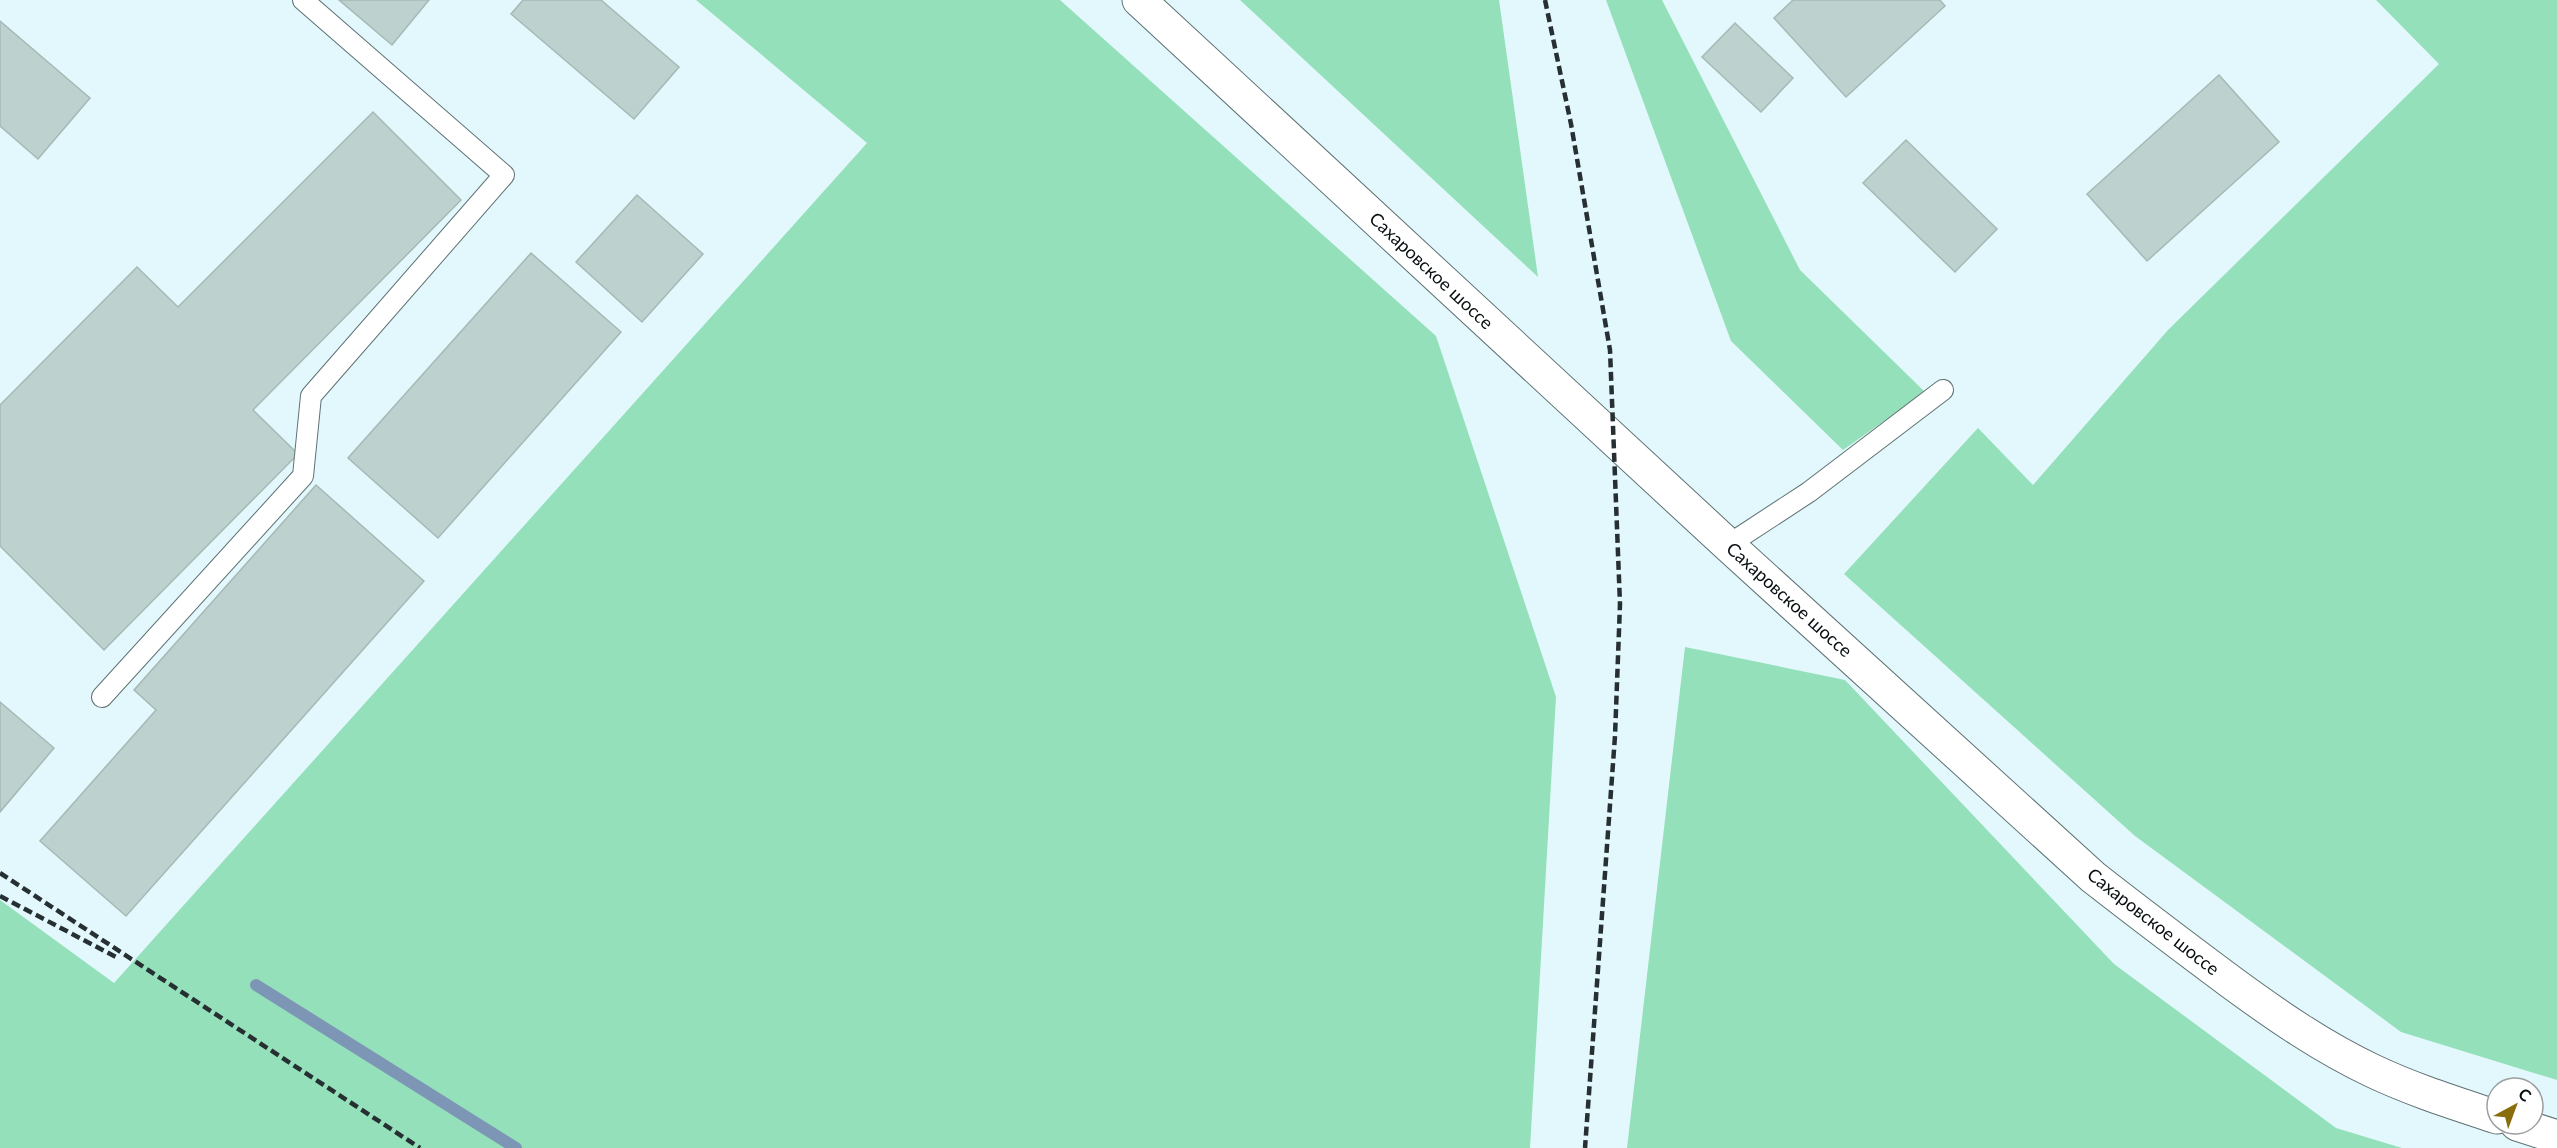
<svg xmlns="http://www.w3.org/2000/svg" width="2557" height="1148" font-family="Lato,sans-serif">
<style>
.green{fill:#94e0ba}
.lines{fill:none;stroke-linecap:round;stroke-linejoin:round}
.stream{stroke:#7e96b6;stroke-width:12}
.building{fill:#bdd1ce;stroke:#a5b9b6;stroke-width:1.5}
.lane-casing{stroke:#5e7174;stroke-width:22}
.secondary-casing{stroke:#5e7174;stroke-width:35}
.lane{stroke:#fff;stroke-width:20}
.secondary{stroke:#fff;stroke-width:33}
.rail{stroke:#262f31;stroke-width:4.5;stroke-dasharray:9 4.5;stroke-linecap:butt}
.labels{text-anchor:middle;stroke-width:6;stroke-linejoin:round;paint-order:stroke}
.street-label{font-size:18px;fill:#080f11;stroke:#fff}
</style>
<rect width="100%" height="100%" fill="#e3f8fc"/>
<g class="green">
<polygon points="696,0 1060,0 1436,336 1556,697 1530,1148 0,1148 0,900 114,983 867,143"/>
<polygon points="1240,0 1499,0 1538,277"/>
<polygon points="1606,0 1662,0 1800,270 1925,392 1843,450 1731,341"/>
<polygon points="2376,0 2557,0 2557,1080 2401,1032 2135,836 1844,574 1978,428 2033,485 2168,330 2439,64"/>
<polygon points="1685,647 1845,680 2114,964 2336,1128 2402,1148 1627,1148"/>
</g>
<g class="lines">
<polyline class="stream" points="256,985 516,1148"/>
</g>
<g class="building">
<polygon points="339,0 429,0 392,45"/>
<polygon points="523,0 601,0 679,67 634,119 511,14"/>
<polygon points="1793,0 1940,0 1945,6 1846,97 1774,18"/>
<polygon points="0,21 90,98 38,159 0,126"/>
<polygon points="1735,23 1793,78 1761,112 1702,57"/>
<polygon points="2219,75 2279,142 2147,261 2087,194"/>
<polygon points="373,112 461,200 253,410 298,454 104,650 0,546 0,405 137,267 178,307"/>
<polygon points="1906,140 1997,229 1955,272 1863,183"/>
<polygon points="637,195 703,254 642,322 576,262"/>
<polygon points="531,253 621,332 438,538 348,458"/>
<polygon points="316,485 424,581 126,916 40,841 156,710 134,690"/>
<polygon points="0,702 54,748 0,812"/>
</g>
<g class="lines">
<defs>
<g id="lane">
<polyline points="1728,545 1809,492 1943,390"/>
<polyline points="102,697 303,476 311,396 504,175 303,0"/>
</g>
<g id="secondary">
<path d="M 1139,0 L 1728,545 L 2093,877 C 2139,913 2184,947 2231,982 C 2276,1015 2322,1047 2373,1071 C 2413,1090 2455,1103 2497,1117"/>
<polyline points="2517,1124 2557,1137"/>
</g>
</defs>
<use href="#lane" class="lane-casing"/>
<use href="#secondary" class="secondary-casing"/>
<use href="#lane" class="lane"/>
<use href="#secondary" class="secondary"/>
<g class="rail">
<polyline points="1545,0 1571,124 1610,350 1620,604 1615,736 1585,1148"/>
<polyline points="0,873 420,1148"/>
<polyline points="0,896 116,957"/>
</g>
</g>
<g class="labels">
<g class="street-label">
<text transform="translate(1431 271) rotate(43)" y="6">Сахаровское шоссе</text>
<text transform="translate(1789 600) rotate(42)" y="6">Сахаровское шоссе</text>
<text transform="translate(2153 922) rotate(38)" y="6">Сахаровское шоссе</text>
</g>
</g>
<g transform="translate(2515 1106) rotate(41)"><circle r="28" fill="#ffffff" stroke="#9c9fa0" stroke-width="1.5"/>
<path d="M0-4.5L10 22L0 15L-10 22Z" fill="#896d0c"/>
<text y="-9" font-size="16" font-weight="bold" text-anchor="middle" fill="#080f11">С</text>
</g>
</svg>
